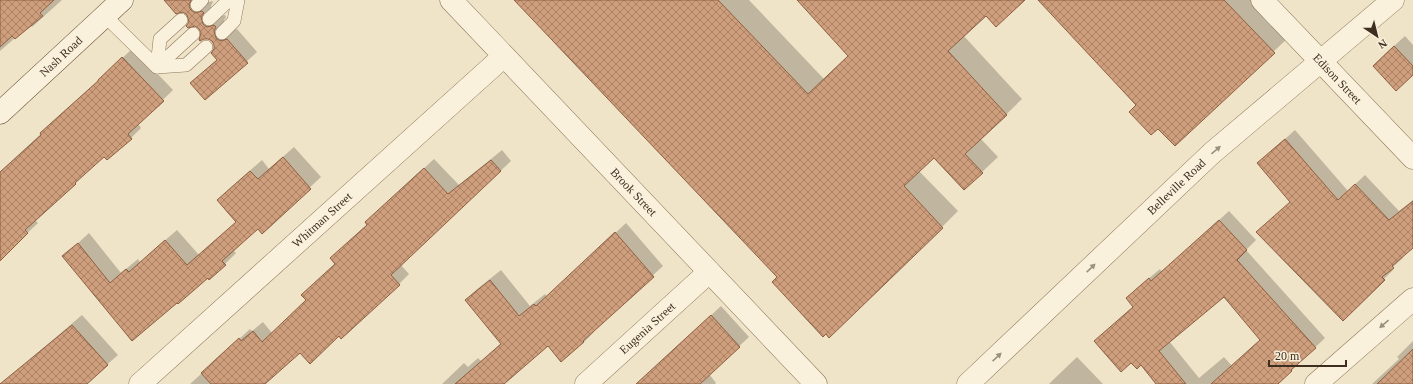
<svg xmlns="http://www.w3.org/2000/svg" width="1413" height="384" font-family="'Times New Roman',serif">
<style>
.shadow{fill:#0003;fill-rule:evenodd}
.building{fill:url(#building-cross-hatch);stroke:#8d5f41}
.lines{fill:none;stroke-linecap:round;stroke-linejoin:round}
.service-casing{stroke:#8d765c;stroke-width:14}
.minor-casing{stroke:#8d765c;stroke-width:23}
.secondary-casing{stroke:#6f573f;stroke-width:23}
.service{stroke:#faf1dc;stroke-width:13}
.minor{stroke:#faf1dc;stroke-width:22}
.secondary{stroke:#faf1dc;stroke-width:22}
.oneway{fill:#9c907e}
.labels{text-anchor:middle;stroke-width:3;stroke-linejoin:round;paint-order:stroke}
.street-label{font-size:12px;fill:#3d2e20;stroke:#f7eed8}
</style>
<defs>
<pattern id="building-cross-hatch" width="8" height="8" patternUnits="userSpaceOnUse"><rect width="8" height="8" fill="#cf9f7d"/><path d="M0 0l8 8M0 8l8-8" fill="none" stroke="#a98266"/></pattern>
</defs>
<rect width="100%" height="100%" fill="#f0e4c8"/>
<g class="shadow">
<polygon points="0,0 62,0 32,27 30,25 0,51"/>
<polygon points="176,0 201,0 206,3 212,1 213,2 211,6 213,14 218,17 225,15 226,17 224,20 226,28 231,31 237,29 257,52 205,99 202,73 218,59 215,45 212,41 202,33 200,28 190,22 188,14"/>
<polygon points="516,0 749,0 862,119 849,55 798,0 1023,0 986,14 963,35 1022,99 981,139 998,157 982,172 934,157 919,171 958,211 942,227 778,277"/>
<polygon points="1040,0 1255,0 1290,36 1175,145"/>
<polygon points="1405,36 1413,45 1413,74 1384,55"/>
<polygon points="133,48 173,90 138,124 141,128 131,138 107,159 104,156 85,173 35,220 38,223 0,259 0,172"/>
<polygon points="1295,130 1348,191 1365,175 1399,211 1413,200 1413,247 1402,256 1403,258 1392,268 1393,270 1343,320 1291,202 1258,163"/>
<polygon points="294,147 321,177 262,232 258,228 233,250 236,253 225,264 177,301 132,340 64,256 89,233 121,273 138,259 140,262 177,230 199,255 237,221 229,189 262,160 269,169"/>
<polygon points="502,150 511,161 401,265 409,274 399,284 339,335 300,352 263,384 190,384 250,329 252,331 263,322 272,333 307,300 312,285 336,263 331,258 368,224 377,212 434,159 459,185"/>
<path d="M 1229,211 L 1256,240 L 1246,250 L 1325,338 L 1277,384 L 1158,384 L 1141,363 L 1095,341 L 1134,306 L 1127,298 L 1137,288 L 1160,269 L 1162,272 ZM 1224,295 L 1261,340 L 1232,366 L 1224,357 L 1199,378 L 1169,341 Z"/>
<polygon points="626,223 663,266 593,330 594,332 584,342 548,344 502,384 442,384 464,363 468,367 478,358 481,361 501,343 466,300 476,290 501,270 530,306 545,294 547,297"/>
<polygon points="721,306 749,337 709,374 716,383 715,384 637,384"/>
<polygon points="82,315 118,355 85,384 1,384"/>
<polygon points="1413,341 1413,384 1372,384 1399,359 1397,357"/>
<polygon points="1077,357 1103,384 1049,384 1054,379"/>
</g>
<g class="building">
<polygon points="0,0 54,0 40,13 43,16 15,39 12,36 0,47"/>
<polygon points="164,0 191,0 189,7 191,10 195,13 202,11 204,13 201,17 203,24 207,27 214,25 216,27 214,31 216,38 220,41 227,39 248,63 205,100 190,83 217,60 211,53 214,49 214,45 212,41 208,39 204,39 200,41 199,40 201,33 199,29 195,26 188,28 186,26 189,22 187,15 183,12 176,14"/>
<polygon points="514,0 718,0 808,94 848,56 797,0 1025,0 996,27 986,16 948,51 1007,115 965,154 983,173 964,190 934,158 904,186 943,228 829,338 826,334 823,337 772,282 777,277"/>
<polygon points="1038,0 1224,0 1275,53 1175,146 1158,129 1151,135 1129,112 1136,105"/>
<polygon points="1394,46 1413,66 1413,75 1396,91 1373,66"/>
<polygon points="122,57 164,101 128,134 132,139 107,160 104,157 75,183 76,184 25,230 28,233 0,261 0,172 41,135 40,133 98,81 98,80"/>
<polygon points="1285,139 1338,200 1355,184 1389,220 1413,201 1413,248 1392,266 1394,268 1382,277 1385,280 1343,321 1256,232 1290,202 1257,163"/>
<polygon points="283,157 311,189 262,234 258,229 222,261 226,265 209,280 208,278 178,304 177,303 132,341 62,256 78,243 110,283 126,269 129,272 165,240 187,265 236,222 217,200 250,171 258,179"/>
<polygon points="491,160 501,171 391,275 400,285 341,339 339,336 310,364 300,353 265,384 211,384 201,373 239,338 241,341 253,331 262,342 306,300 301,295 335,264 330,258 367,225 365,222 424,168 448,194"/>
<polygon points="1219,220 1247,250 1237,260 1316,348 1291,370 1292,371 1278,384 1211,384 1260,340 1224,297 1159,351 1186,384 1156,384 1141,365 1137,369 1131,363 1121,372 1094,341 1133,307 1126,298 1149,278 1151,281"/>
<polygon points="615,232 654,277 583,341 584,342 561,362 548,346 504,384 455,384 501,344 465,300 490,280 519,316 534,304 536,306"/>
<polygon points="711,315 740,347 700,384 636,384"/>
<polygon points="72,325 108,365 87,384 0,384"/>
<polygon points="1413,349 1413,384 1377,384"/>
</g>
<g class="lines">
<defs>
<g id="service">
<polyline points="197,5 202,0"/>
<polyline points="105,16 157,67 193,34"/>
<polyline points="209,19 229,0"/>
<polyline points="181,20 160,39 157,67 186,65 206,47"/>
<polyline points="222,33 234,21 238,0"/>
</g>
<g id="minor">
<path id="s1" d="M 451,0 L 816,384"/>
<path id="s2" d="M 1262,0 L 1413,158"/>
<path id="s3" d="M 140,384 L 504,56"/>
<path id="s4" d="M 586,384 L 709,272"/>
<path id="s5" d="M 968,384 L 1212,153 L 1393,0"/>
<polyline points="1316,384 1413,299"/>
</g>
<g id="secondary">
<path id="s6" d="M 0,113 L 122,0"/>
</g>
</defs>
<use href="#service" class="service-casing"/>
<use href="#minor" class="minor-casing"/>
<use href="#secondary" class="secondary-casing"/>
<use href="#service" class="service"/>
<use href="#minor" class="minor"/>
<use href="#secondary" class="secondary"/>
</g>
<defs><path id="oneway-solid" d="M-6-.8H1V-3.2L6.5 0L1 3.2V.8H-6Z"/></defs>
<g class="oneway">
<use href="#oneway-solid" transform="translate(1216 150) rotate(-40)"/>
<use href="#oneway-solid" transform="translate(1091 268) rotate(-44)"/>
<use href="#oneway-solid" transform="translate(1384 324) rotate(139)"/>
<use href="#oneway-solid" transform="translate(997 357) rotate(-43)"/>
</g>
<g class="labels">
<g class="street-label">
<text dy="4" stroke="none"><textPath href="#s6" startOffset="83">Nash Road</textPath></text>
<text dy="4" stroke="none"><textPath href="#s2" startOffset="109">Edison Street</textPath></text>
<text dy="4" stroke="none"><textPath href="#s5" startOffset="287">Belleville Road</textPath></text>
<text dy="4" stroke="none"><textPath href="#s1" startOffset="265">Brook Street</textPath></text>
<text dy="4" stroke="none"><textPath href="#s3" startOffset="245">Whitman Street</textPath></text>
<text dy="4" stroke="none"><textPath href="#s4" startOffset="83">Eugenia Street</textPath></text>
</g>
</g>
<g transform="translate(1377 36) rotate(145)" stroke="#f7eed8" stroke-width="3" paint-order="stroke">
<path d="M0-3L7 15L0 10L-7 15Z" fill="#3d2e20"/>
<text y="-6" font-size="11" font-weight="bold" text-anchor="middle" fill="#3d2e20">N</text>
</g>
<path d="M1269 360v6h77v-6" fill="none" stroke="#3d2e20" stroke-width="2"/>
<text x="1275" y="360" font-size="12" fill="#3d2e20" stroke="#f7eed8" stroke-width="3" paint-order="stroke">20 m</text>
</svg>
